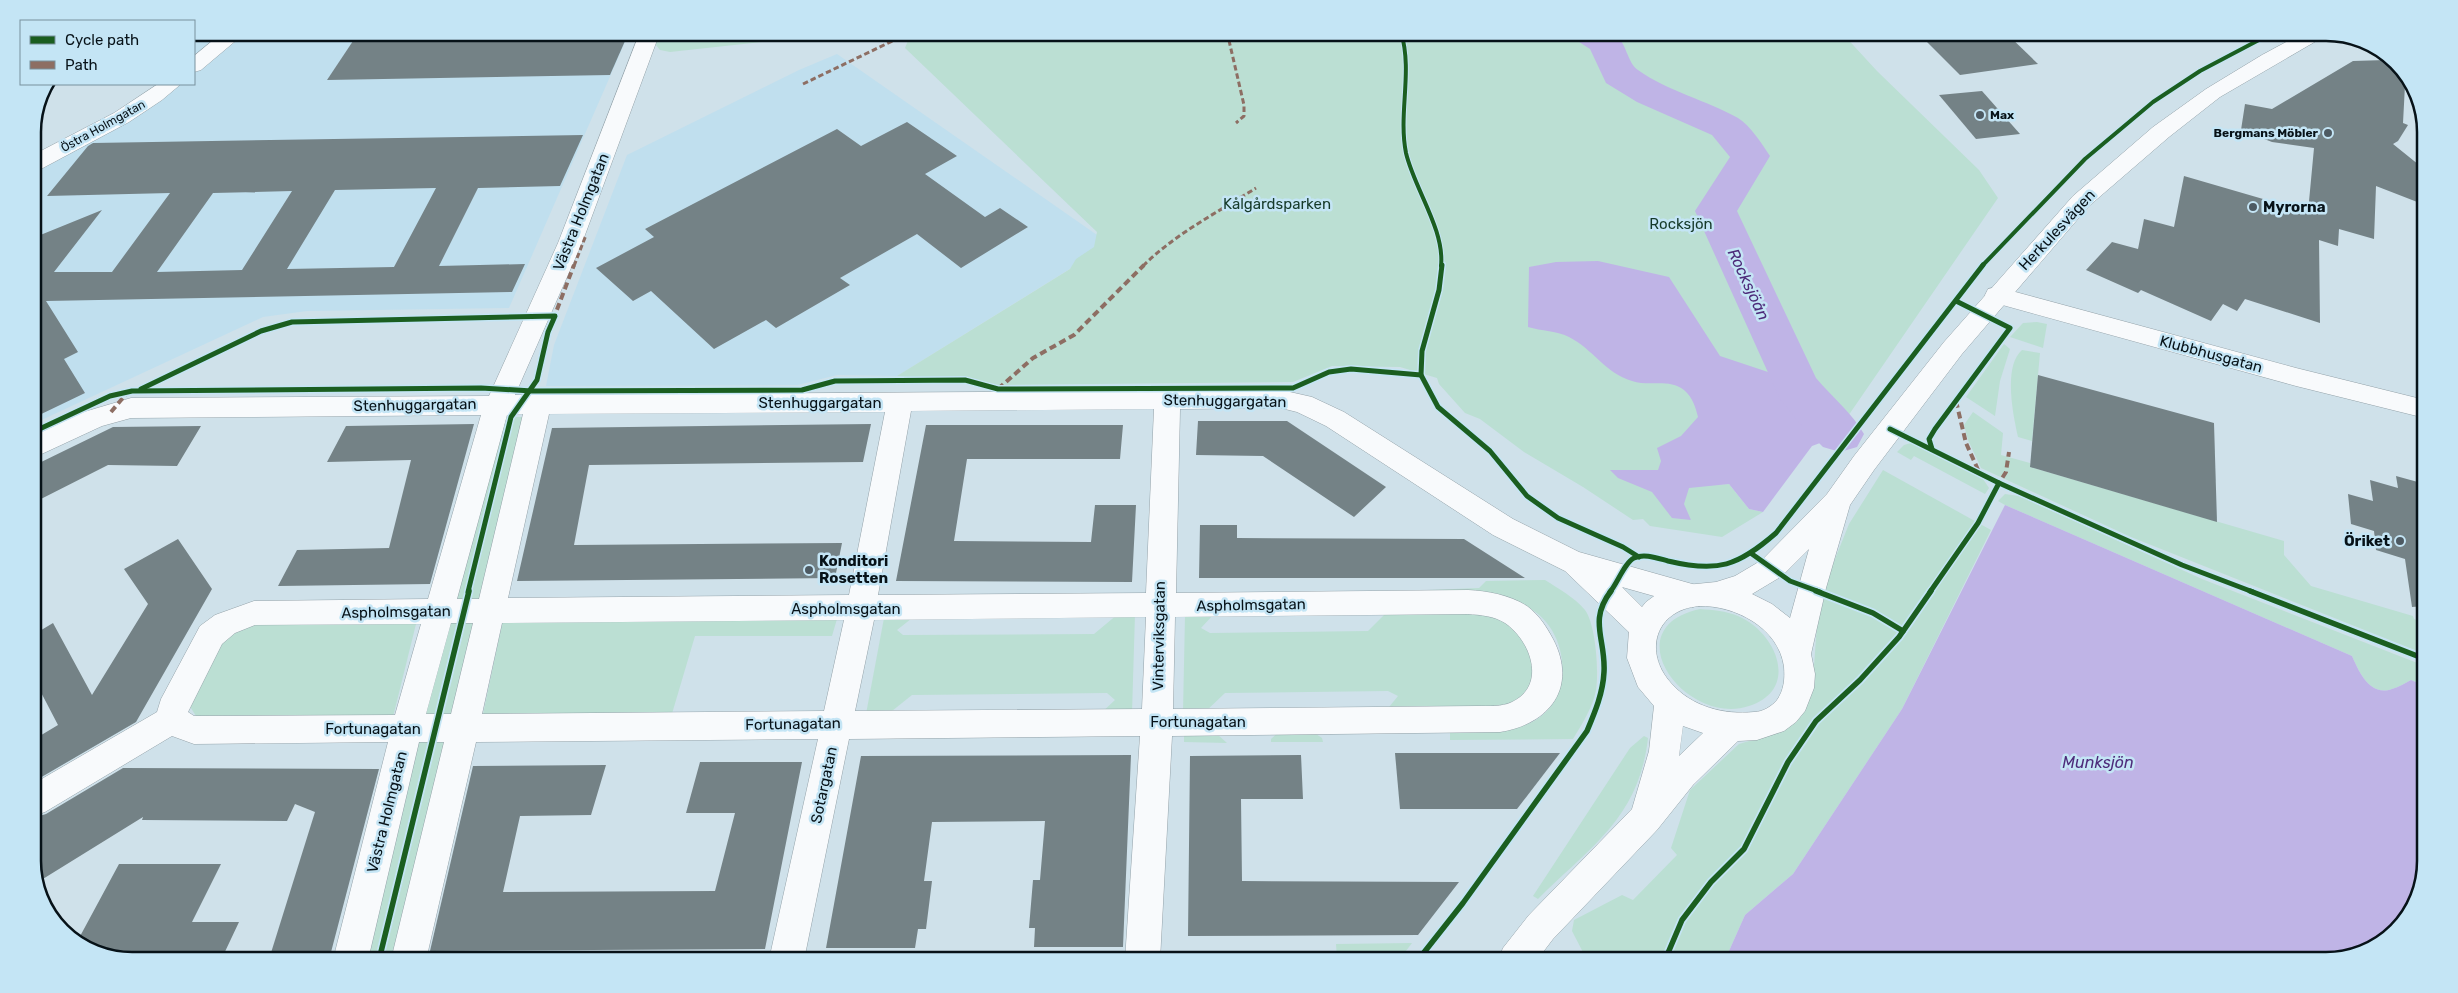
<svg xmlns="http://www.w3.org/2000/svg" width="2458" height="993" font-family="Rubik,sans-serif">
<style>
.built{fill:#c0dfee}
.green{fill:#bbdfd3}
.water{fill:#bfb4e6}
.lines{fill:none;stroke-linecap:round;stroke-linejoin:round}
.river{fill:#bfb4e6;fill-rule:evenodd}
.building{fill:#748286;fill-rule:evenodd}
.street-casing{stroke:#94a2a9;stroke-width:1}
.secondary-casing{stroke:#94a2a9;stroke-width:1}
.street{fill:#f8fafc;fill-rule:evenodd}
.secondary{fill:#f8fafc;fill-rule:evenodd}
.quiet-far1{stroke:#8d6e63;stroke-width:3;stroke-dasharray:5.5 3;stroke-linecap:butt}
.quiet{stroke:#8d6e63;stroke-width:4;stroke-dasharray:7 4;stroke-linecap:butt}
.cycleway-far2-casing{stroke:#c4e5f5;stroke-width:6}
.cycleway-far1-casing{stroke:#c4e5f5;stroke-width:8}
.cycleway-casing{stroke:#c4e5f5;stroke-width:9}
.cycleway-far2{stroke:#1b5e20;stroke-width:4}
.cycleway-far1{stroke:#1b5e20;stroke-width:5}
.cycleway{stroke:#1b5e20;stroke-width:5.5}
.poi-dot{fill:#4d5a62;stroke:#c4e5f5;stroke-width:2}
.labels{text-anchor:middle;stroke-width:5;stroke-linejoin:round;paint-order:stroke}
.far-poi-label{font-size:12px;font-weight:bold;fill:#071218;stroke:#c4e5f5;text-anchor:start}
.far-street-label{font-size:12px;fill:#071218;stroke:#c4e5f5}
.park-label{font-size:15px;fill:#163a29;stroke:#c4e5f5}
.poi-label{font-size:15px;font-weight:bold;fill:#071218;stroke:#c4e5f5;text-anchor:start}
.street-label{font-size:15px;fill:#071218;stroke:#c4e5f5}
.water-label{font-size:16px;font-style:italic;fill:#4d2b7a;stroke:#c4e5f5}
.rim{fill:none;stroke:#071218;stroke-width:2.5}
</style>
<rect width="100%" height="100%" fill="#cfe1ea"/>
<g class="built">
<polygon points="194,33 225,33 197,54 194,51"/>
<polygon points="248,33 629,33 509,308 307,311 263,317 33,424 33,174 137,116 179,84 194,84 194,72"/>
<polygon points="837,54 1110,244 897,376 837,375 798,385 546,386 554,345 627,155 799,70"/>
</g>
<g class="green">
<polygon points="658,33 843,33 670,52 660,50 656,45"/>
<polygon points="911,33 1842,33 1877,71 1979,170 1998,198 1846,419 1804,384 1710,485 1729,484 1749,509 1763,512 1722,537 1650,526 1643,519 1633,520 1583,487 1524,452 1480,419 1465,413 1439,384 1437,378 1400,367 1332,366 1293,382 998,385 897,376 1070,269 1076,259 1094,247 1097,232 905,48"/>
<polygon points="2037,322 2047,324 2043,348 2010,337 2023,323"/>
<polygon points="2004,344 2010,349 2000,381 1995,416 1966,397"/>
<path d="M 2022,350 L 2040,353 L 2032,441 L 2018,437 C 2013,415 2003,366 2022,350 Z"/>
<polygon points="1973,412 2003,433 2001,455 2030,463 2030,467 2284,541 2284,555 2311,586 2413,616 2414,619 2425,623 2425,654 2131,537 1981,468 1968,440 1964,425"/>
<polygon points="499,417 525,417 394,960 362,960"/>
<polygon points="1911,443 1983,479 1989,488 1985,494 1914,456 1911,460 1897,452 1904,445"/>
<polygon points="1883,470 1991,530 1902,709 1793,874 1745,915 1725,960 1587,960 1572,931 1574,920 1622,895 1633,900 1677,855 1671,848 1690,790 1739,744 1759,738 1799,716 1808,703 1813,680 1817,624 1831,569 1849,524"/>
<path d="M 2005,494 L 2019,496 L 2202,579 L 2425,666 L 2425,686 L 2411,680 C 2405,683 2399,687 2392,689 C 2370,697 2359,672 2352,656 L 2005,505 L 1998,501 Z"/>
<path d="M 1545,580 C 1559,589 1574,597 1585,610 C 1596,625 1599,672 1596,690 C 1593,707 1582,724 1573,739 L 1450,740 L 1450,732 C 1473,730 1512,732 1532,722 C 1580,698 1568,618 1519,604 C 1511,601 1501,601 1493,600 C 1472,598 1452,596 1432,593 L 1428,590 L 1479,588 L 1486,581 Z"/>
<path d="M 1700,609 C 1713,610 1726,611 1738,616 C 1776,632 1801,689 1749,706 C 1686,727 1612,628 1700,609 Z"/>
<polygon points="1479,612 1505,620 1534,649 1532,683 1519,701 1499,708 1385,712 1398,696 1388,691 1225,693 1204,713 1183,712 1185,616 1214,614 1201,628 1210,633 1368,631 1386,613"/>
<polygon points="1118,614 1135,614 1132,713 1100,714 1115,700 1107,693 912,695 887,715 866,714 884,618 916,615 897,630 903,635 1094,634"/>
<polygon points="503,619 837,619 832,636 695,636 671,717 482,719"/>
<polygon points="417,620 392,721 196,716 189,705 221,640 244,623"/>
<polygon points="1281,730 1310,730 1322,738 1323,742 1271,742 1271,739"/>
<polygon points="1184,731 1218,735 1227,743 1184,742"/>
<path d="M 1644,736 L 1648,738 C 1639,818 1591,846 1538,899 L 1533,896 L 1630,748 Z"/>
<polygon points="1412,943 1399,960 1337,960 1336,944"/>
</g>
<g class="water">
<path d="M 1598,261 L 1669,277 L 1720,356 L 1804,384 L 1850,421 L 1833,443 L 1828,440 L 1812,446 L 1763,512 L 1749,509 L 1729,484 L 1689,488 L 1684,504 L 1691,520 L 1672,518 L 1652,492 L 1618,478 L 1610,470 L 1658,470 L 1661,461 L 1657,448 L 1681,436 L 1698,417 C 1695,406 1693,398 1684,390 C 1669,378 1650,387 1632,381 C 1605,373 1593,349 1569,337 C 1558,331 1541,331 1528,327 L 1529,267 L 1556,262 Z"/>
<path d="M 2005,505 L 2352,656 C 2359,672 2370,697 2392,689 C 2399,687 2405,683 2411,680 L 2425,686 L 2425,861 L 2418,899 L 2381,944 L 2326,960 L 1725,960 L 1745,915 L 1793,874 L 1902,709 Z"/>
</g>
<g class="lines">
<path class="river" d="M 1571,32 L 1613,32 C 1627,42 1627,63 1638,70 C 1669,92 1706,100 1738,118 C 1750,125 1762,144 1770,156 L 1737,211 L 1816,378 C 1832,397 1852,413 1864,434 L 1857,447 L 1840,452 L 1823,447 L 1802,426 L 1780,399 L 1695,211 L 1730,157 L 1712,135 L 1637,102 L 1606,83 L 1590,49 L 1576,40 Z"/>
</g>
<g class="building">
<polygon points="359,32 629,32 610,75 327,80"/>
<polygon points="1917,32 2005,32 2038,64 1960,75"/>
<polygon points="2386,60 2405,85 2403,123 2408,125 2398,141 2393,144 2424,169 2425,205 2376,186 2374,239 2339,229 2338,246 2319,240 2320,323 2245,299 2237,311 2223,304 2211,321 2141,290 2138,293 2086,270 2112,242 2138,249 2144,219 2174,227 2184,176 2308,212 2314,148 2272,142 2241,130 2245,104 2272,109 2353,61"/>
<polygon points="1982,91 2020,134 1976,139 1939,95"/>
<polygon points="907,122 957,156 925,174 985,217 1000,208 1028,227 961,268 917,234 840,278 850,285 776,328 766,320 714,349 651,291 633,301 596,268 654,237 645,229 837,129 861,146"/>
<path d="M 583,135 L 560,186 L 478,188 L 439,266 L 525,264 L 512,292 L 46,301 L 78,352 L 64,359 L 85,393 L 33,418 L 33,238 L 102,210 L 54,272 L 112,272 L 170,193 L 47,196 L 88,146 L 93,143 ZM 436,188 L 394,267 L 287,269 L 335,190 ZM 292,191 L 242,270 L 157,272 L 213,193 Z"/>
<polygon points="2038,375 2214,423 2217,522 2030,467"/>
<polygon points="1198,421 1287,421 1386,487 1354,517 1263,456 1196,455"/>
<polygon points="474,424 430,584 278,586 297,550 389,548 411,460 327,462 346,426"/>
<polygon points="871,424 863,462 589,465 574,545 842,543 835,578 517,581 552,428"/>
<polygon points="926,425 1123,425 1120,459 967,459 954,541 1091,542 1095,505 1136,505 1132,582 896,581"/>
<polygon points="201,426 177,466 108,465 33,503 33,466 113,427"/>
<polygon points="2396,476 2425,484 2425,606 2412,607 2405,559 2376,550 2374,531 2351,524 2348,494 2373,501 2370,480 2398,488"/>
<polygon points="1200,525 1237,525 1237,538 1464,539 1525,578 1199,578"/>
<polygon points="178,539 212,589 136,722 33,782 33,740 58,725 33,677 33,635 53,623 92,695 148,604 124,569"/>
<polygon points="1395,753 1560,753 1517,809 1400,809"/>
<polygon points="1131,755 1123,947 1034,947 1035,928 1029,928 1033,880 1040,880 1045,821 932,822 924,881 932,881 926,929 918,929 915,948 826,948 861,756"/>
<polygon points="1301,755 1303,799 1241,799 1242,881 1459,882 1418,935 1188,936 1190,756"/>
<polygon points="700,762 802,762 765,949 430,951 473,766 606,765 591,815 520,816 503,892 715,891 735,813 686,813"/>
<polygon points="123,768 379,769 330,956 270,956 315,812 295,804 287,821 142,820 143,817 38,882 33,868 33,818 46,814"/>
<polygon points="119,864 221,864 192,922 239,922 222,958 119,958 94,953 78,940"/>
</g>
<g class="lines">
<defs>
<g id="street">
<polygon points="223,32 246,32 201,70 194,72 194,56"/>
<path d="M 640,32 L 660,32 L 582,243 L 515,395 L 1281,390 L 1312,397 L 1344,412 L 1513,519 L 1579,552 L 1703,587 L 1708,595 L 1703,603 L 1693,607 L 1622,587 L 1654,619 L 1659,628 L 1654,637 L 1644,640 L 1634,637 L 1565,571 L 1493,535 L 1326,426 L 1297,412 L 1281,408 L 1180,409 L 1176,593 L 1468,590 C 1487,591 1510,595 1527,606 C 1539,615 1546,626 1553,639 C 1578,687 1550,724 1500,732 L 1172,736 L 1160,960 L 1125,960 L 1140,736 L 849,739 L 804,960 L 769,960 L 818,739 L 476,742 L 426,960 L 391,960 L 444,742 L 419,742 L 368,960 L 333,960 L 388,742 L 194,744 L 172,736 L 45,812 L 33,816 L 33,784 L 157,712 L 161,699 L 200,626 L 215,615 L 254,601 L 428,599 L 481,415 L 131,418 L 102,426 L 33,458 L 33,436 L 84,412 L 131,398 L 489,396 L 558,243 ZM 1154,409 L 1146,593 L 878,595 L 911,411 ZM 885,412 L 849,595 L 508,598 L 549,414 ZM 523,414 L 479,599 L 457,599 L 507,415 ZM 1468,614 C 1481,615 1494,616 1505,623 C 1531,641 1547,685 1512,702 C 1502,707 1488,706 1477,706 L 1173,709 L 1175,617 ZM 1146,617 L 1142,709 L 855,711 L 874,620 ZM 844,620 L 824,711 L 482,714 L 502,623 ZM 451,623 L 473,623 L 451,714 L 426,714 ZM 421,624 L 395,715 L 194,716 L 188,712 L 222,644 L 235,633 L 255,625 Z"/>
<polygon points="158,84 181,84 162,100 129,122 41,169 33,171 33,155 114,113"/>
<polygon points="1997,287 2296,368 2425,400 2425,418 2296,386 1988,301 1985,295 1988,289"/>
</g>
<path id="secondary" d="M 2305,32 L 2330,33 L 2220,97 L 2169,137 L 2089,206 L 1962,354 L 1874,470 L 1850,505 L 1826,588 L 1811,654 L 1815,674 L 1814,688 L 1805,711 L 1796,722 L 1784,731 L 1757,740 L 1738,741 L 1693,785 L 1657,830 L 1553,939 L 1537,960 L 1498,960 L 1503,948 L 1529,915 L 1632,809 L 1649,751 L 1654,706 L 1638,687 L 1627,658 L 1629,631 L 1638,612 L 1646,602 L 1661,591 L 1676,586 L 1716,582 L 1735,576 L 1762,560 L 1827,494 L 1854,456 L 1944,342 L 2073,196 L 2153,127 L 2206,89 L 2262,55 ZM 1809,549 L 1790,618 L 1772,604 L 1752,594 L 1782,576 ZM 1699,606 C 1735,605 1779,628 1784,667 C 1785,679 1784,690 1777,700 C 1772,706 1763,712 1754,712 C 1724,715 1692,707 1671,683 C 1643,652 1655,610 1699,606 ZM 1683,726 L 1703,733 L 1679,756 Z"/>
</defs>
<use href="#street" class="street-casing"/>
<use href="#secondary" class="secondary-casing"/>
<use href="#street" class="street"/>
<use href="#secondary" class="secondary"/>
<g class="quiet-far1">
<polyline points="1227,32 1244,105 1244,116 1236,123"/>
<polyline points="803,84 911,32"/>
<polyline points="574,266 586,235"/>
<path d="M 1143,266 C 1175,234 1218,212 1256,188"/>
</g>
<g class="quiet">
<polyline points="553,320 574,265"/>
<polyline points="998,389 1033,358 1074,335 1144,265"/>
<polyline points="1956,401 1966,443 1979,472"/>
<polyline points="111,412 127,393"/>
<polyline points="1995,481 1999,483 2006,472 2009,452"/>
</g>
<defs>
<g id="cycleway-far2">
<path d="M 1401,32 C 1413,72 1398,113 1406,153 C 1414,188 1445,230 1441,266"/>
<polyline points="1982,266 2085,159 2153,102 2200,71 2274,32"/>
</g>
<g id="cycleway-far1">
<polyline points="1442,265 1439,290 1422,351 1421,375 1438,407 1490,451 1527,496 1558,518 1623,547 1639,557"/>
<polyline points="141,389 261,331 292,322 555,316 548,332 537,380 511,417 468,592"/>
<polyline points="1890,429 1999,483"/>
<polyline points="33,432 110,396 132,391 481,388 532,391 802,390 835,381 965,380 998,389 1293,388 1329,372 1351,369 1421,375"/>
<polyline points="1932,449 1929,439 1935,429 2010,328 1956,301"/>
<polyline points="1752,554 1790,581 1820,592"/>
<path d="M 1610,592 C 1617,584 1625,562 1634,558 C 1644,553 1657,558 1668,561 C 1718,573 1738,566 1776,533 L 1983,265"/>
<polyline points="1930,592 1978,523 1999,483 2182,565 2253,592"/>
</g>
<g id="cycleway">
<polyline points="1816,591 1873,613 1903,631"/>
<polyline points="2250,591 2425,659"/>
<polyline points="379,960 469,591"/>
<path d="M 1418,960 L 1463,903 L 1587,731 C 1595,712 1603,693 1604,672 C 1606,639 1588,621 1611,591"/>
<polyline points="1665,960 1682,920 1711,882 1744,849 1788,762 1816,721 1860,680 1899,637 1931,591"/>
</g>
</defs>
<use href="#cycleway-far2" class="cycleway-far2-casing"/>
<use href="#cycleway-far1" class="cycleway-far1-casing"/>
<use href="#cycleway" class="cycleway-casing"/>
<use href="#cycleway-far2" class="cycleway-far2"/>
<use href="#cycleway-far1" class="cycleway-far1"/>
<use href="#cycleway" class="cycleway"/>
</g>
<g class="poi-dot">
<circle cx="1980" cy="115" r="5"/>
<circle cx="2328" cy="133" r="5"/>
<circle cx="2253" cy="207" r="5"/>
<circle cx="2400" cy="541" r="5"/>
<circle cx="809" cy="570" r="5"/>
</g>
<g class="labels">
<g class="far-poi-label">
<text x="1990" y="119">Max</text>
<text x="2318" y="137" text-anchor="end">Bergmans Möbler</text>
</g>
<g class="far-street-label">
<text transform="translate(103 126) rotate(-29)" y="4">Östra Holmgatan</text>
</g>
<g class="park-label">
<text x="1277" y="209">Kålgårdsparken</text>
<text x="1681" y="229">Rocksjön</text>
</g>
<g class="poi-label">
<text x="2263" y="212">Myrorna</text>
<text x="2390" y="546" text-anchor="end">Öriket</text>
<text x="819" y="566">Konditori<tspan x="819" dy="17">Rosetten</tspan></text>
</g>
<g class="street-label">
<text transform="translate(581 212) rotate(-68)" y="5">Västra Holmgatan</text>
<text transform="translate(2057 230) rotate(-47)" y="5">Herkulesvägen</text>
<text transform="translate(2211 354) rotate(15)" y="5">Klubbhusgatan</text>
<text transform="translate(1225 401) rotate(1)" y="5">Stenhuggargatan</text>
<text x="820" y="408">Stenhuggargatan</text>
<text transform="translate(415 405) rotate(-1)" y="5">Stenhuggargatan</text>
<text transform="translate(1251 605) rotate(-1)" y="5">Aspholmsgatan</text>
<text x="846" y="614">Aspholmsgatan</text>
<text transform="translate(396 612) rotate(-1)" y="5">Aspholmsgatan</text>
<text transform="translate(1159 636) rotate(-89)" y="5">Vinterviksgatan</text>
<text x="1198" y="727">Fortunagatan</text>
<text transform="translate(793 724) rotate(-1)" y="5">Fortunagatan</text>
<text x="373" y="734">Fortunagatan</text>
<text transform="translate(824 785) rotate(-78)" y="5">Sotargatan</text>
<text transform="translate(387 812) rotate(-76)" y="5">Västra Holmgatan</text>
</g>
<g class="water-label">
<text transform="translate(1749 284) rotate(65)" y="6">Rocksjöån</text>
<text x="2098" y="768">Munksjön</text>
</g>
</g>
<path d="M0 0H2458V993H0ZM132 41H2326A91 91 0 0 1 2417 132V861A91 91 0 0 1 2326 952H132A91 91 0 0 1 41 861V132A91 91 0 0 1 132 41Z" fill="#c4e5f5" fill-rule="evenodd"/>
<path class="rim" d="M132 41H2326A91 91 0 0 1 2417 132V861A91 91 0 0 1 2326 952H132A91 91 0 0 1 41 861V132A91 91 0 0 1 132 41Z"/>
<rect x="20" y="20" width="175" height="65" fill="#c4e5f5" stroke="#78919d"/>
<rect x="30" y="36" width="25" height="8" fill="#1b5e20" stroke="#78919d"/>
<text x="65" y="45" font-size="15" fill="#071218">Cycle path</text>
<rect x="30" y="61" width="25" height="8" fill="#8d6e63" stroke="#78919d"/>
<text x="65" y="70" font-size="15" fill="#071218">Path</text>
</svg>
